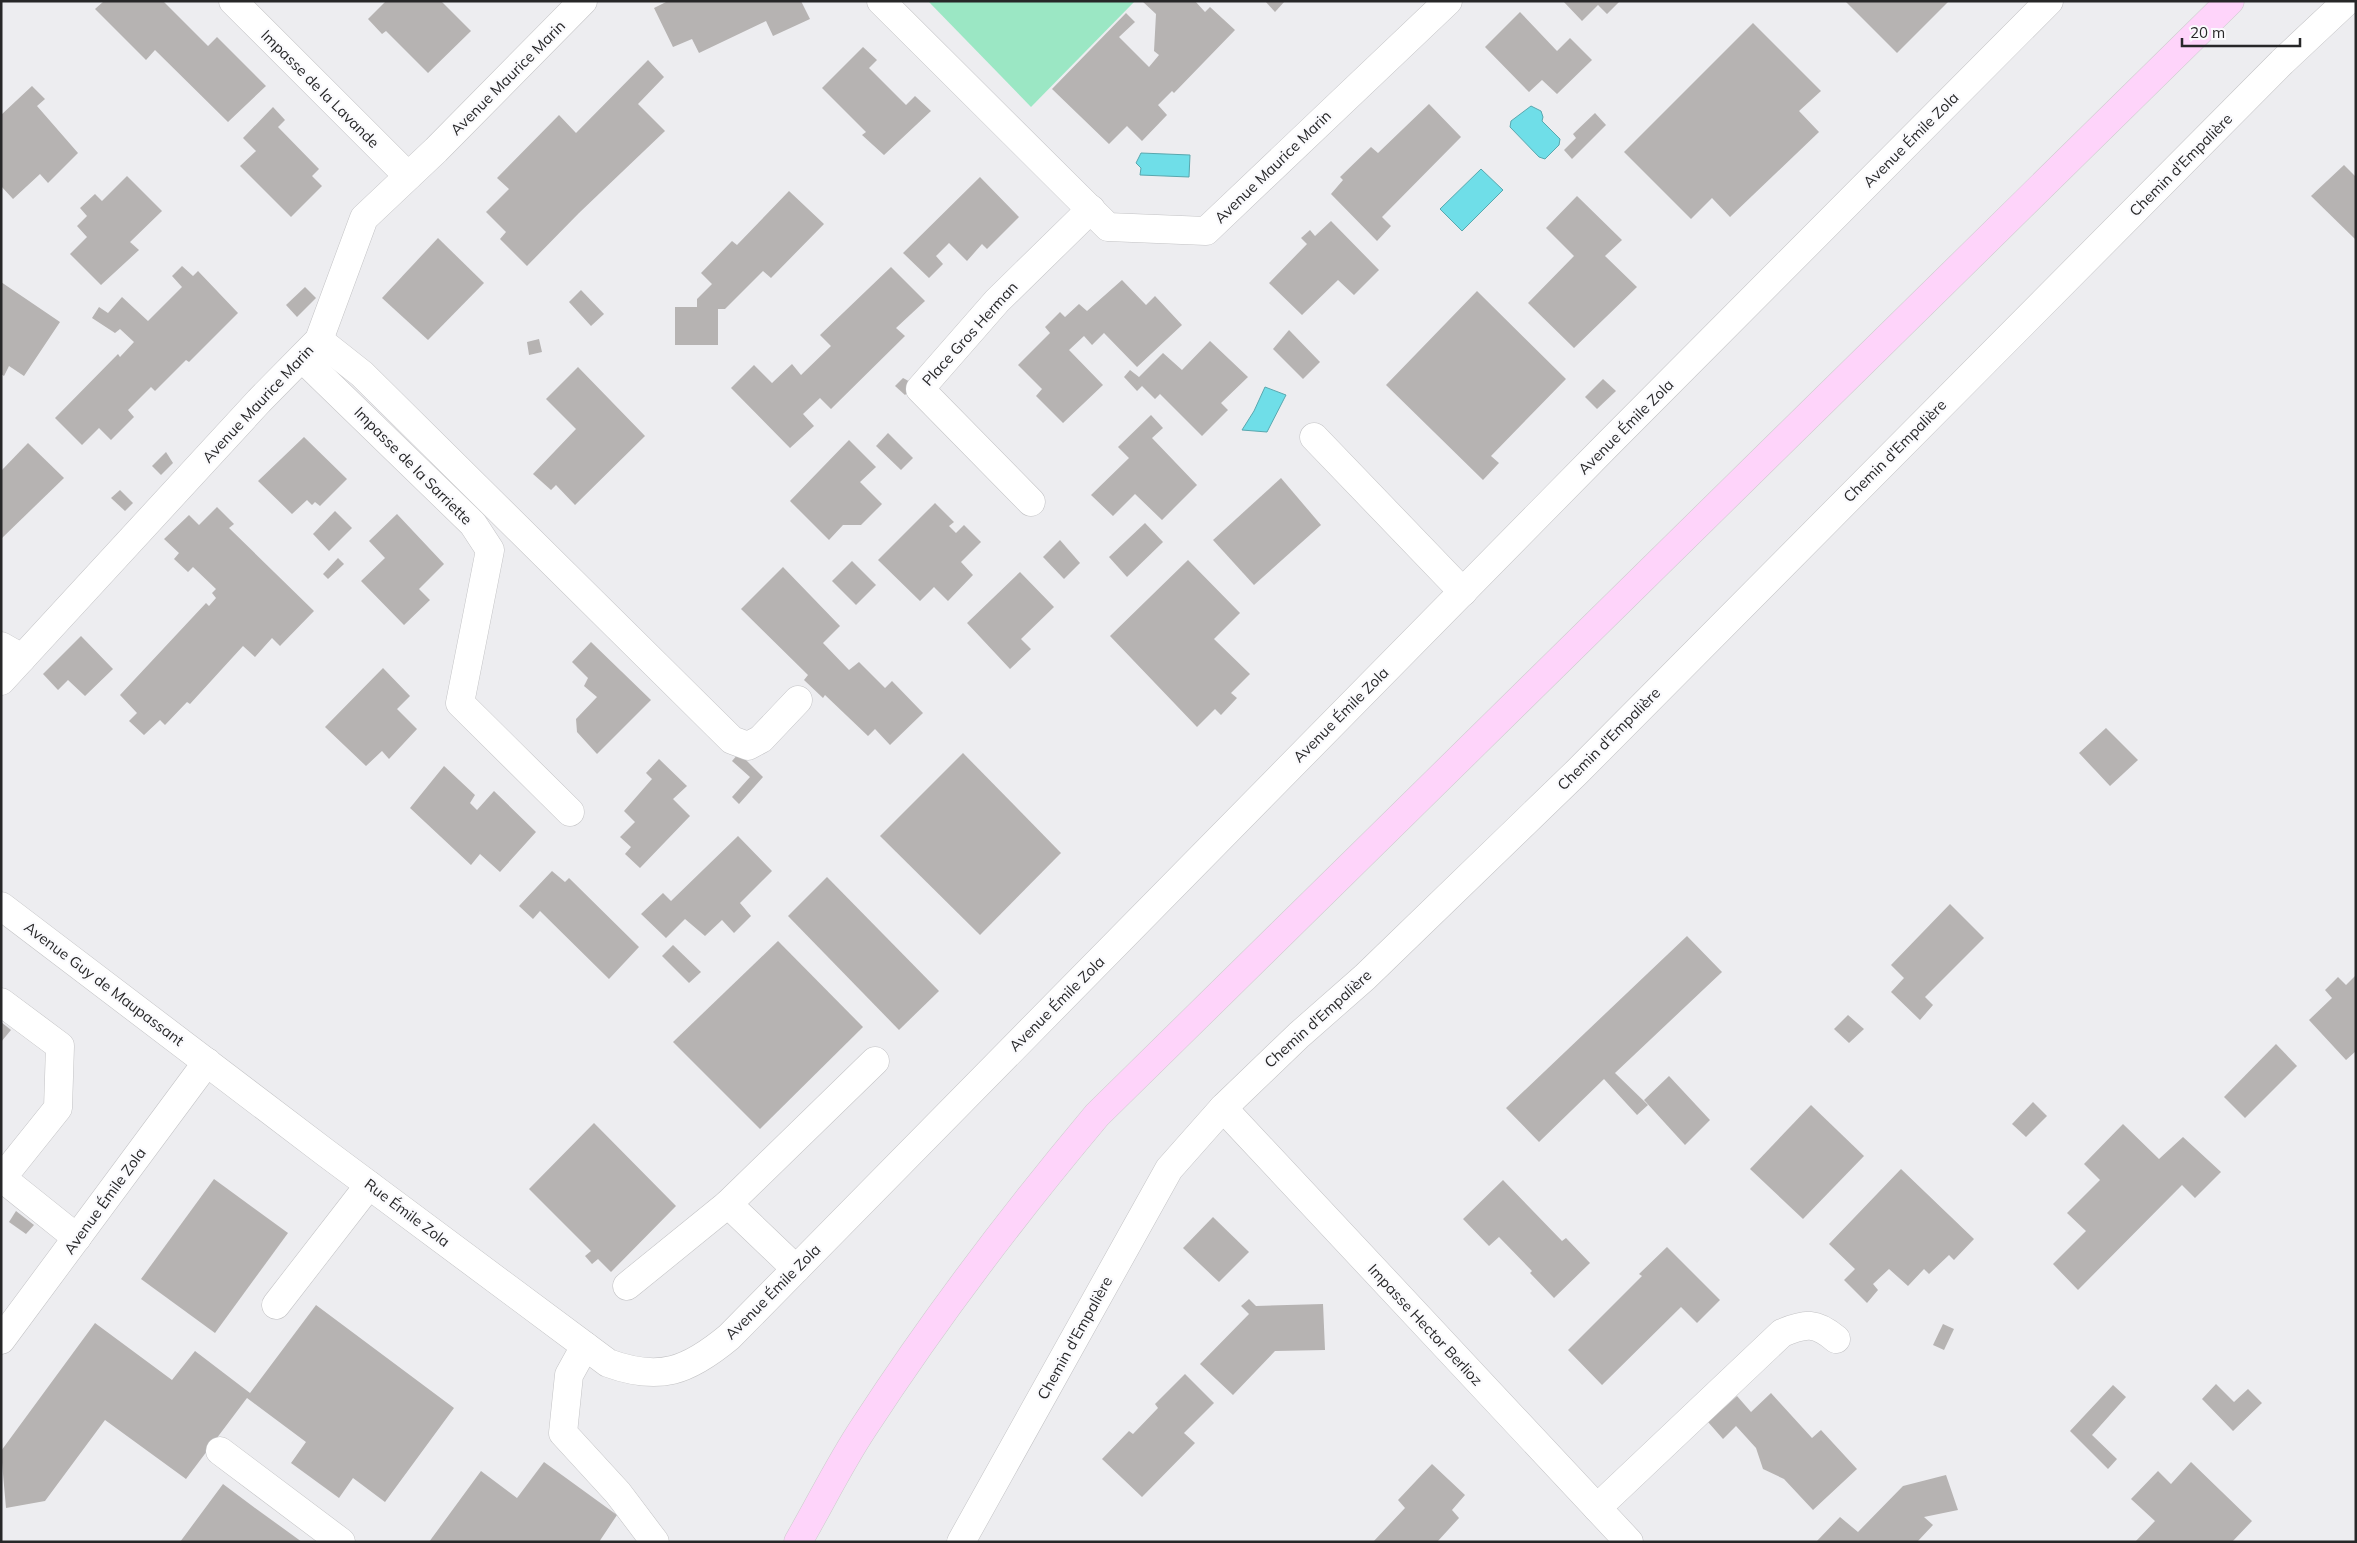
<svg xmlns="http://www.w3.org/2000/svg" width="2357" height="1543" font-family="Mulish,sans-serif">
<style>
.green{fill:#9be7c4}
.water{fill:#6fdee8;stroke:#59a7ae}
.building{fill:#b6b3b2}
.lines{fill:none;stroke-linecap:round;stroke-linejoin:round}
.minor-casing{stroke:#c3c3c5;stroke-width:29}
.major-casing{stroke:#cbcbcb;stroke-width:29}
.minor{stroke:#fff;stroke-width:28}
.major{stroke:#fed4fa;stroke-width:28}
.labels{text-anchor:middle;stroke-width:4.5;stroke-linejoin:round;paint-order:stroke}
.street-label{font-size:15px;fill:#272728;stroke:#fafafd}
</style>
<rect width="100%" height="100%" fill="#ededf0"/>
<polygon class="green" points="928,1 1135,1 1031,107"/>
<g class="water">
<polygon points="1531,106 1541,111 1543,117 1542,121 1560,139 1559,145 1545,159 1539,157 1510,127 1511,121"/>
<polygon points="1141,153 1190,155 1189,177 1140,175 1141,168 1136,163"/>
<polygon points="1481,169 1503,190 1462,231 1440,209"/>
<polygon points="1265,387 1286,395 1267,432 1242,430 1254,411"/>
</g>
<g class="building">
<polygon points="104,1 163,1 208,46 217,37 266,86 228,122 155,50 146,60 95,9"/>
<polygon points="386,1 441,1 471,31 428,73 386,31 382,34 368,19"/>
<polygon points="668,1 801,1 810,19 773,36 766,21 699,53 692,39 673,47 654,8"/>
<polygon points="1142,1 1195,1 1205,12 1210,7 1235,30 1174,93 1172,91 1158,105 1167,115 1142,141 1127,126 1109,144 1052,89 1126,13 1135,22 1119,37 1149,67 1159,55 1154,51 1156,14"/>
<polygon points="1265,1 1285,1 1275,12"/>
<polygon points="1563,1 1620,1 1607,14 1598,5 1582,21"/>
<polygon points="1845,1 1949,1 1897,53"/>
<polygon points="1520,12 1557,51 1570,38 1592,60 1557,94 1542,80 1529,92 1485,47"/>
<polygon points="1753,23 1821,91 1799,111 1819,132 1730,217 1712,198 1691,219 1624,152"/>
<polygon points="863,47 877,60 869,68 906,105 915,96 931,111 884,155 862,135 866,132 822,88"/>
<polygon points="648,60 664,77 638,104 665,131 579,213 527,266 500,239 506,232 486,212 509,189 497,178 559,115 576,133"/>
<polygon points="32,86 45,99 37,106 78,153 48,183 40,174 13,199 1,186 1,115"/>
<polygon points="1429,104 1461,137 1382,217 1391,226 1377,241 1331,194 1343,180 1340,177 1371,147 1378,153"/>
<polygon points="273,107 285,120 278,127 319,169 312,176 322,186 291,217 240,166 256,151 243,138"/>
<polygon points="1595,113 1606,125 1572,159 1564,150 1576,138 1573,134"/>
<polygon points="2344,165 2356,177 2356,240 2311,196"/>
<polygon points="127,176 162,211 130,242 139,250 101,285 70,254 87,237 77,226 87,216 80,208 95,194 102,201"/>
<polygon points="980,177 1019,217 987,249 982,244 967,261 949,243 936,256 943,264 929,278 903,253"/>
<polygon points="789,191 824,224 771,278 763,271 725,309 718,309 718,345 675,345 675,307 697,307 697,299 712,284 701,273 732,241 737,245"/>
<polygon points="1577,196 1622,240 1605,256 1637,287 1574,348 1528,303 1574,256 1546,228"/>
<polygon points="1331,221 1379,270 1354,295 1338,280 1302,315 1269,283 1307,244 1301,238 1310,230 1315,236"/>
<polygon points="438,238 484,283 428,340 382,298"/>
<polygon points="182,266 193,276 198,271 238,313 189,362 186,360 155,391 151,387 128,410 134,417 111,440 99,428 82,445 55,418 118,354 120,357 134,342 120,329 115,333 92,318 99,307 108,313 122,297 148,321 182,287 172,276"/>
<polygon points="891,267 925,301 896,328 905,336 831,409 820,398 803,414 814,426 790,448 731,388 754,365 772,383 792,364 801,375 831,346 820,335"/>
<polygon points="1122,280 1146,305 1155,296 1182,325 1137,367 1104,333 1092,345 1084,336 1069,350 1103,385 1063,423 1036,396 1042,389 1018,365 1050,333 1045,327 1060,312 1065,317 1079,304 1087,311"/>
<polygon points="1,282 60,322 24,376 9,366 4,376 1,374"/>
<polygon points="305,287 316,298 297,317 286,305"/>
<polygon points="581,290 604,314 591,326 569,302"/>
<polygon points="1477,291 1566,379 1491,456 1499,463 1483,480 1386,385"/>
<polygon points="1289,330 1320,362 1303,379 1273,349"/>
<polygon points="539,339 542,352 529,355 527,342"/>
<polygon points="1210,341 1248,377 1221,403 1228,410 1202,436 1160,394 1155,399 1142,386 1137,391 1124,377 1130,370 1139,377 1163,353 1182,370"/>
<polygon points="578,367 645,436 575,505 556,485 551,490 533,474 576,429 546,399"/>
<polygon points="903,378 916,385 905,395 895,386"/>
<polygon points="1603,379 1616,391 1597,409 1585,397"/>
<polygon points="1151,415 1163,428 1152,438 1197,485 1162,520 1135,494 1113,516 1091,495 1129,458 1118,447"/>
<polygon points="888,433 913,458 901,470 876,446"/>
<polygon points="304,437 347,479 320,506 315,502 312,505 307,500 292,514 258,481"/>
<polygon points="849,440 876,467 860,482 882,504 861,525 843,525 829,540 790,501"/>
<polygon points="28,443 64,478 1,539 1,471"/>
<polygon points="166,452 173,463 161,475 152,466"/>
<polygon points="1281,478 1321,525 1254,585 1213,540"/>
<polygon points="120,490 133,503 125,511 111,498"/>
<polygon points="935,503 954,522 949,526 956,533 964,525 981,542 961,562 973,575 948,601 934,587 920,601 878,560"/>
<polygon points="217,507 234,524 229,528 314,611 280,646 272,638 255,657 243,646 190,704 187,702 165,725 160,720 144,735 129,721 137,713 120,695 206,603 209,606 216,598 212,593 216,589 193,567 188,572 174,559 179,553 164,539 189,515 199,525"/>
<polygon points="335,511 352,528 329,551 313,534"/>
<polygon points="397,514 444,564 419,589 430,600 404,625 361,581 385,558 369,541"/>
<polygon points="1145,523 1163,542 1127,577 1109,557"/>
<polygon points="1060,540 1080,563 1064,579 1043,557"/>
<polygon points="338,558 344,564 328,579 323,574"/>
<polygon points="1188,560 1240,613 1214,639 1250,674 1231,693 1237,698 1221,715 1215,709 1197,727 1110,636"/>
<polygon points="852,561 876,585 856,605 832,581"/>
<polygon points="783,567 840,626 823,643 849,670 859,662 885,688 892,681 923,713 890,745 875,729 868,736 825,695 823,698 804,680 808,675 741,609"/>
<polygon points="1020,572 1054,607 1021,639 1031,649 1010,669 967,623"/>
<polygon points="81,636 113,669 85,696 68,680 58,690 43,674"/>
<polygon points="591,642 651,700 597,754 577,732 576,719 597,697 584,686 588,678 572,662"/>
<polygon points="383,668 410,696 397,709 417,729 389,759 382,751 366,766 325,727"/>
<polygon points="2106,728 2138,760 2110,786 2079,753"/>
<polygon points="739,753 763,777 739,804 732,797 750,777 732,761"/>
<polygon points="963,753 1061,853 980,935 880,836"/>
<polygon points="659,759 687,786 673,799 690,816 640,868 625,854 631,847 620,837 635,822 624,811 652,779 646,773"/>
<polygon points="444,766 475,795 470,803 477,810 494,791 536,832 500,872 480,854 471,865 410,808"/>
<polygon points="738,836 772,871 740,903 751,916 734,933 722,920 705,936 685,919 666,938 641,914 663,893 671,901"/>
<polygon points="552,871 565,882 569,878 639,947 609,979 540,911 533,919 519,906"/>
<polygon points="827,877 939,991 899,1030 788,916"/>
<polygon points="1950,904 1984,938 1925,997 1933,1005 1920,1020 1891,992 1904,978 1891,965"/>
<polygon points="1687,936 1722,972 1615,1073 1648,1105 1637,1115 1604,1079 1539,1142 1506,1108"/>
<polygon points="778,941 863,1027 760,1129 673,1042"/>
<polygon points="673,945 701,972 689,983 662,956"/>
<polygon points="2356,975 2356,1051 2346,1060 2309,1020 2332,998 2325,990 2338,977 2346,985"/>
<polygon points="1848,1015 1864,1029 1849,1043 1834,1029"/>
<polygon points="1,1022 11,1030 1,1042"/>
<polygon points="2276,1044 2297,1066 2245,1118 2224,1097"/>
<polygon points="1669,1076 1710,1120 1685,1145 1644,1100"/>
<polygon points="2033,1102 2047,1116 2026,1137 2012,1124"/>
<polygon points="1811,1105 1864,1156 1803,1219 1750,1169"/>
<polygon points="594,1123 676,1206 611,1272 598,1259 592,1264 585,1256 591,1251 529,1189"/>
<polygon points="2123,1124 2159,1159 2183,1137 2221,1172 2195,1198 2182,1185 2078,1290 2053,1264 2086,1231 2067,1213 2100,1180 2084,1164"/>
<polygon points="1901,1169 1974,1239 1954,1260 1949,1255 1929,1274 1924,1269 1908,1286 1889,1269 1873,1284 1878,1290 1867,1303 1844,1280 1855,1269 1829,1244"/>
<polygon points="214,1179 288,1233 215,1333 141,1279"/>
<polygon points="1503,1180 1562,1241 1566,1238 1590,1263 1554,1298 1530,1273 1532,1271 1499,1237 1489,1246 1463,1219"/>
<polygon points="16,1211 34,1225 26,1234 9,1222"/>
<polygon points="1213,1217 1249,1252 1219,1282 1183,1248"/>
<polygon points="1667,1247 1720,1300 1697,1323 1681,1307 1602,1385 1568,1350 1642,1276 1639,1274"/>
<polygon points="1249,1299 1256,1306 1323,1304 1325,1350 1275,1351 1233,1395 1200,1364 1249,1314 1241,1306"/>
<polygon points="316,1305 454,1408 385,1502 353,1478 339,1498 291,1463 306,1442 247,1398 186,1479 105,1420 45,1501 6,1508 1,1451 95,1323 172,1380 195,1351 250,1393"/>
<polygon points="1943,1324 1954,1329 1944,1350 1933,1345"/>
<polygon points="1185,1374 1214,1403 1184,1433 1195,1443 1142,1497 1102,1459 1129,1431 1133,1434 1158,1408 1155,1404"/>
<polygon points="2216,1384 2234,1402 2248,1389 2262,1403 2233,1431 2202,1399"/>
<polygon points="2113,1385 2126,1397 2092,1435 2117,1459 2108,1469 2070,1431"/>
<polygon points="1771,1393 1812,1438 1821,1430 1857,1469 1813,1510 1784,1479 1763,1469 1756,1448 1736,1426 1723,1439 1708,1422 1737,1396 1751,1412"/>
<polygon points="544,1462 617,1515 599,1542 429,1542 481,1471 517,1498"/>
<polygon points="2191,1462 2252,1521 2232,1542 2135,1542 2155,1521 2131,1499 2158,1471 2171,1484"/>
<polygon points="1432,1464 1465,1495 1452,1510 1459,1518 1437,1542 1373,1542 1405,1508 1398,1500"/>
<polygon points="1946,1475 1958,1510 1924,1517 1933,1525 1917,1542 1816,1542 1840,1517 1858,1532 1903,1486"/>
<polygon points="223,1484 251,1505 302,1542 180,1542"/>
</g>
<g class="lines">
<defs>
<g id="minor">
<polyline points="233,1 408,176"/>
<polyline points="881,1 1108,227 1206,231 1448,1"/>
<polyline points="319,340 362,374 732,740 748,746 761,739 798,700"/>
<polyline points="302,358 473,524 490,550 460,703 570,812"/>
<polyline points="1314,437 1463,592"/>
<polyline points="1031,502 920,389 997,301 1091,209"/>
<polyline points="1,646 22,658"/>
<polyline points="1,681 259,401 319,340 364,218 436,150 583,1"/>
<path d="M 1,906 L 326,1153 L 608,1363 C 660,1382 688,1371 729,1337 L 1607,445 L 2049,1"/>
<polyline points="1,1002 60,1046 58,1108 2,1178 77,1238"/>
<polyline points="1223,1108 1629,1542"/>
<polyline points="796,1269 728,1204 875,1061"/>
<polyline points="627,1286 728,1204"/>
<polyline points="276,1305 369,1185"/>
<polyline points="1,1340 207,1062"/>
<polyline points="585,1346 569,1375 563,1433 618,1493 655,1542"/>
<polyline points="220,1451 341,1542"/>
<path d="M 1597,1508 L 1782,1333 C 1806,1323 1816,1322 1836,1339"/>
<polyline points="961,1542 1169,1169 1223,1108 1299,1035 1365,977 1577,772 2282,62 2347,1"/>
</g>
<path id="major" d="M 798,1542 C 820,1504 840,1463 864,1427 C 935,1318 1014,1214 1097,1115 L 2230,1"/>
</defs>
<use href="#minor" class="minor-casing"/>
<use href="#major" class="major-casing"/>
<use href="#minor" class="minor"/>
<use href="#major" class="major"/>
</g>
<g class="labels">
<g class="street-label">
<text transform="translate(508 78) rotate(-45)" y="5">Avenue Maurice Marin</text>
<text transform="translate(320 89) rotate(45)" y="5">Impasse de la Lavande</text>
<text transform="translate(1911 140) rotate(-45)" y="5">Avenue Émile Zola</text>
<text transform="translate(2181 165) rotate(-45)" y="5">Chemin d'Empalière</text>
<text transform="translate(1273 167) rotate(-44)" y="5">Avenue Maurice Marin</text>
<text transform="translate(970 334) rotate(-48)" y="5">Place Gros Herman</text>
<text transform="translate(258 404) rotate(-47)" y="5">Avenue Maurice Marin</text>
<text transform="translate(1626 427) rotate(-45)" y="5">Avenue Émile Zola</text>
<text transform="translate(1895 451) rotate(-45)" y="5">Chemin d'Empalière</text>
<text transform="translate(413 466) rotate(45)" y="5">Impasse de la Sarriette</text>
<text transform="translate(1341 715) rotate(-45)" y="5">Avenue Émile Zola</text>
<text transform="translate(1609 739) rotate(-45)" y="5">Chemin d'Empalière</text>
<text transform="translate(104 984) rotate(37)" y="5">Avenue Guy de Maupassant</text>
<text transform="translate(1057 1004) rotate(-45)" y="5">Avenue Émile Zola</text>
<text transform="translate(1318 1019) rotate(-42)" y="5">Chemin d'Empalière</text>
<text transform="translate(105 1201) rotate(-54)" y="5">Avenue Émile Zola</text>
<text transform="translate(407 1213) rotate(37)" y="5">Rue Émile Zola</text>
<text transform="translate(773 1292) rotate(-45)" y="5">Avenue Émile Zola</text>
<text transform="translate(1425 1325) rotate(47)" y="5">Impasse Hector Berlioz</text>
<text transform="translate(1075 1338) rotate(-61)" y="5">Chemin d'Empalière</text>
</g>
</g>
<rect width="2357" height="1543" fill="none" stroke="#272728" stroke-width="5"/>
<path d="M2182 38v8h118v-8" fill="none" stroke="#272728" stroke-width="2.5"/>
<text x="2190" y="38" font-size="15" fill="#272728" stroke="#fafafd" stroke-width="4" paint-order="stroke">20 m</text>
</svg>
